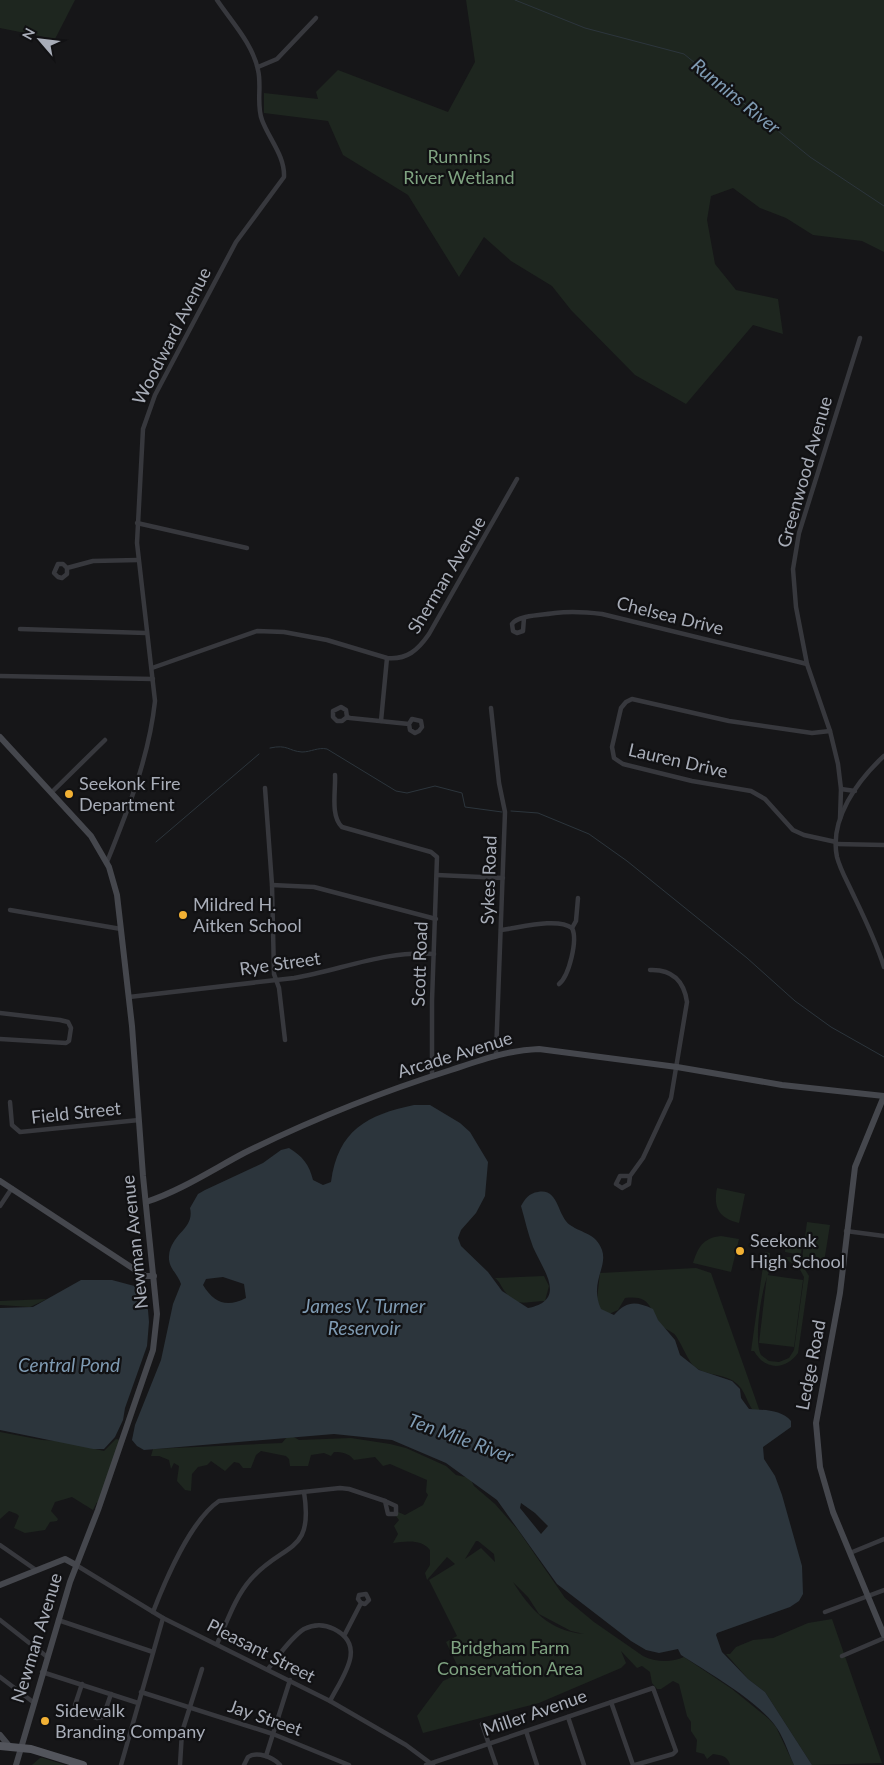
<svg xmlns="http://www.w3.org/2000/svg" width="884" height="1765" font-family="Lato,sans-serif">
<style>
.green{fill:#1e261f;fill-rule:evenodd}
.water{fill:#2c353c;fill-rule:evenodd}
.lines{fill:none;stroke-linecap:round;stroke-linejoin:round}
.stream{stroke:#2c353c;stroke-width:1}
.street{stroke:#37383d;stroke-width:4.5}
.secondary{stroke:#45474d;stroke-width:6}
.primary{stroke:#53555c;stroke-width:8}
.poi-dot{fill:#f2b134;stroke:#111113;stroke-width:2}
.labels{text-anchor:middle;stroke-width:4.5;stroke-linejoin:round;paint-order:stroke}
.park-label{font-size:18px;fill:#7fa381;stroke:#111113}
.street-label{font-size:18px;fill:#a8adb8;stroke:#111113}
.poi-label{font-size:18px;fill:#a8adb8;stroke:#111113;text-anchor:start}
.water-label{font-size:19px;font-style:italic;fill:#7f9bb3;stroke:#111113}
</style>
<rect width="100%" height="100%" fill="#161618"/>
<g class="green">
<polygon points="0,0 75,0 55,39 0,28"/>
<polygon points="466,0 884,0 884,252 862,241 813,235 786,218 760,208 733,188 711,196 707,220 715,264 736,290 778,299 783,334 753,325 686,404 635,375 571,310 552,286 511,261 484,237 459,277 408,195 343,155 328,121 264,113 264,93 318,99 316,92 338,70 448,112 475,62"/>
<path d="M 717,1188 L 745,1194 L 739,1223 C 719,1218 713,1208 717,1188 Z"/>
<polygon points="807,1222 830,1225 824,1262 802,1259"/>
<path d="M 721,1236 L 739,1239 L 731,1272 L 693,1263 C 698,1247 703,1238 721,1236 Z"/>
<polygon points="786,1243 802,1245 801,1255 785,1252"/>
<path d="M 765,1252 L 770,1253 L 769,1264 L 777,1258 L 790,1257 L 801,1263 L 809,1276 L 798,1353 C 786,1370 765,1371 754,1351 L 751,1351 ZM 788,1261 L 798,1266 L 804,1277 L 794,1350 L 789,1358 L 779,1362 L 769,1361 L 761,1355 C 753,1340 762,1278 773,1265 Z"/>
<path d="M 696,1268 L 711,1273 L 760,1412 L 752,1409 C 746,1400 745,1390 736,1383 C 723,1372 702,1377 691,1363 C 685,1354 682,1345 676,1336 C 673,1331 665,1330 661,1325 C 648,1308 652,1295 625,1298 L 618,1310 L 609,1314 L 601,1312 L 597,1299 L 600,1273 Z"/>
<polygon points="767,1275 803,1280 794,1347 759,1343"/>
<path d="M 544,1276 L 549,1286 L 545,1301 C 530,1301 515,1308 506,1293 C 501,1287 501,1283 495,1278 Z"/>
<polygon points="47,1299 30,1307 0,1305 0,1301"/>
<polygon points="0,1432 42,1440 62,1441 104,1451 116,1439 122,1440 102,1506 97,1502 93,1510 72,1497 55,1502 51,1511 58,1519 57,1521 50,1522 45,1530 25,1533 14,1528 19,1516 17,1514 9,1511 0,1519"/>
<path d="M 292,1436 L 299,1440 L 351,1438 L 390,1444 L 406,1448 L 446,1466 L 456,1475 L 470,1478 L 474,1486 L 495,1504 L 518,1530 L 565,1598 L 594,1622 L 643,1656 C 655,1662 671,1663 684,1657 L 732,1689 L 769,1719 L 776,1727 L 794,1765 L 730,1765 C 728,1756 721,1755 713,1754 L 707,1759 L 704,1754 L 696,1752 L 697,1740 L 691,1731 L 691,1722 L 687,1716 L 679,1684 L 673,1681 L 661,1689 L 657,1689 L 652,1683 L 650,1672 L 642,1666 L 637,1668 L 621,1651 L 626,1663 L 621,1668 L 539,1703 L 423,1733 L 417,1716 L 443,1681 L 454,1676 L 459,1669 L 446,1642 L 457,1636 L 429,1580 L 455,1564 L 447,1557 L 427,1580 L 425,1573 L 430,1565 L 430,1550 C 422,1539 406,1541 393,1543 L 398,1534 L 394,1526 L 399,1520 L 395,1515 L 398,1512 L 405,1515 L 423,1505 L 428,1495 L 426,1492 L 427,1480 L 390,1464 L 383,1466 L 375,1457 L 354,1460 C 349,1453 342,1452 334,1452 L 331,1456 L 324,1453 L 311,1455 L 308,1466 L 290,1466 L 289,1459 L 286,1456 L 261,1451 L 256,1455 L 251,1468 L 243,1468 L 239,1463 L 234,1462 L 225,1471 L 211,1461 L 207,1465 L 198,1467 L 192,1474 L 191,1491 L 185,1490 L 177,1481 L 179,1466 L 174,1463 L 171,1469 L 169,1460 L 159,1456 L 151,1456 L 153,1449 L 282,1443 L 287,1437 ZM 476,1541 L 478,1541 L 494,1554 L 495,1562 L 481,1548 L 465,1559 ZM 513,1582 L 528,1597 L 539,1614 L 571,1631 L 584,1634 C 549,1631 531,1610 513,1582 Z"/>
<polygon points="832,1619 882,1763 812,1765 765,1692 748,1679 726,1654 730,1654 736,1647 753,1640 773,1638 808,1623"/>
<polygon points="40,1758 43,1758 65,1765 32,1765"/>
</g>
<g class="water">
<path d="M 414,1105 L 430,1105 L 460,1123 L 470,1132 L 488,1162 L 485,1196 L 476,1213 L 461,1230 L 458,1238 L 461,1246 L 488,1272 L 502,1291 L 528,1308 C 568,1300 543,1270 533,1247 C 528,1234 525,1220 521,1206 C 525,1199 529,1193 538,1192 C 559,1188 557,1216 570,1225 C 583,1234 596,1233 602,1250 C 608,1268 589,1282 601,1309 L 614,1315 C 627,1301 635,1301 653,1309 L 658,1320 L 675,1340 L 680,1355 L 699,1370 L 732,1381 L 740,1389 L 741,1398 L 749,1409 C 763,1410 781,1409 791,1421 L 791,1427 L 763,1447 L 764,1459 L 775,1476 L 782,1495 L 802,1566 L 803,1594 L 799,1601 L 790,1607 L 717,1633 L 716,1635 L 722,1652 L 748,1679 L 765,1692 L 812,1765 L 794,1765 C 788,1752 783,1735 774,1724 C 753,1698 709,1673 681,1655 L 678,1649 L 659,1653 L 646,1650 L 631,1641 L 557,1584 L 497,1500 L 446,1463 L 392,1440 L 334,1434 L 144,1450 L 137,1446 L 132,1440 L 135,1425 L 161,1360 L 173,1304 L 181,1284 C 178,1274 168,1268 169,1256 C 171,1233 195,1229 190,1208 L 198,1194 L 205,1190 L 263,1163 L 281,1150 L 289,1148 C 303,1157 309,1164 313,1180 L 323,1185 L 331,1182 C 338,1130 367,1115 414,1105 ZM 223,1277 L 244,1284 L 246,1298 C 227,1308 214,1303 203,1285 L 206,1279 ZM 521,1503 L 535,1513 L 548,1526 L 541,1534 L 520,1508 Z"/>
<polygon points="81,1280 112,1280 138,1287 148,1310 149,1322 147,1346 125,1408 123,1420 115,1437 104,1449 93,1449 0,1430 0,1308 33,1307"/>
</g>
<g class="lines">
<g class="stream">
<polyline points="515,0 585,28 684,54 810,157 884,206"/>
<path d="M 270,748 C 288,744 288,751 302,752 C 311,752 318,747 327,749 L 396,791 L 407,793 L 435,786 L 462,793 L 465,807 L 502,812"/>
<polyline points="511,811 538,813 589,834 627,861 747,958 795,1001 831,1027 884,1057"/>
<polyline points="156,842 259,754"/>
</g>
<g class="street">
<polyline points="258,67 277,59 316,18"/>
<polyline points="137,523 247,548"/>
<polyline points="67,568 63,564 58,564 54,573 58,577 62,578 67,574 67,568 93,561 138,560"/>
<path d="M 524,618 L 523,631 L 517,633 L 513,631 L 512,624 C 518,615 544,615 555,613 C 571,611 586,612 602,614 L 807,664"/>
<polyline points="20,629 146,633"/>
<path d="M 152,668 L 257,631 L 284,632 L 327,640 L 387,658 C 407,660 418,650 429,634 L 517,479"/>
<polyline points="0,676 153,679"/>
<polyline points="491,708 499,783 505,812 496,1054"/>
<polyline points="347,717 342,721 337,721 333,717 333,711 341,707 346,710 347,717 350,718 409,724 412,719 421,721 422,727 419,731 415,733 410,730 409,724"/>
<polyline points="381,721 387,658"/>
<polyline points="830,731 812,733 729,721 632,699 626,702 621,708 612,747 614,758 623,764 692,781 751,791 765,799 793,830 804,835 836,842"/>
<path d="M 884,756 C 858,780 829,819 837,857 C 840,869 847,881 852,892 C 864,917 876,941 884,967"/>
<path d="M 335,775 C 336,790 330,816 342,827 L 431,852 L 437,857 L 432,1001 L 432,1075"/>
<polyline points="265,788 272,885 274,974 279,988 285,1040"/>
<polyline points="841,789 855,791"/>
<polyline points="52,792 105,740"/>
<polyline points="840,819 841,789 838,764 830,731 807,664 796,607 793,569 799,533 860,338"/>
<polyline points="836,844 884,845"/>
<path d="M 107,862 C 128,810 149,757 155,701 L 137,543 L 143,429 L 155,395 L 236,242 L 284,177 C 285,156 269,139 262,120 C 256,104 262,86 258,70 C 253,44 231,21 217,0"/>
<polyline points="437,875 503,878"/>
<polyline points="272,885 314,887 436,919"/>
<polyline points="10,910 121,929"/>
<path d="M 501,930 C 519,928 557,917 572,928"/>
<path d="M 559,984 C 569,976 578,940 572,928 L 576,921 L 578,898"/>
<path d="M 129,997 L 294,978 C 341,970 386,950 434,954"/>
<polyline points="0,1013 60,1020 68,1022 71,1028 69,1041 66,1043 0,1039"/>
<polyline points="10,1102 12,1125 20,1132 139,1120"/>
<path d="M 630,1176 L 620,1176 L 616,1184 L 622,1188 L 629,1184 L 630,1176 L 643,1158 L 671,1098 L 687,1002 C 684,981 672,969 650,970"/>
<polyline points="0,1206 12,1188"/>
<polyline points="846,1231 884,1236"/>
<polygon points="385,1501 396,1506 396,1514 388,1514"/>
<polyline points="0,1545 36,1570"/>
<polyline points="850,1553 884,1539"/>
<polyline points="76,1565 163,1618 330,1701 406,1745 433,1765"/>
<path d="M 153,1612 C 165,1581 191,1520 219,1501 L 340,1488 L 349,1489 L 385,1501"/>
<polyline points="825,1612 884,1590"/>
<polyline points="0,1620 46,1656"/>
<polyline points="58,1620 153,1652"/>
<polyline points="345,1634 361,1603 365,1604 369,1600 366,1594 359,1595 358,1599 361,1603"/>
<path d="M 217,1644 C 227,1622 235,1597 251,1579 C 284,1542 314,1555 304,1492"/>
<polyline points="842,1656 884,1638"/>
<path d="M 268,1669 C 278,1657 290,1638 304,1629 C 314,1624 324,1624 334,1629 C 368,1646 342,1677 330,1701"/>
<polyline points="42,1672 138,1703"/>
<polyline points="0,1677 33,1702"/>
<polyline points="82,1684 75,1705 79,1712 97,1718 103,1717 111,1694"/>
<polyline points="141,1692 273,1734 349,1765"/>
<polyline points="611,1702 633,1765"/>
<polyline points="568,1717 584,1765"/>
<polyline points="482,1724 496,1765"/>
<polyline points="526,1731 537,1765"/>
<polyline points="266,1756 290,1680"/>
<polyline points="121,1765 163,1618"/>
<polyline points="180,1765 182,1732 202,1669"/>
<path d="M 244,1765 L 248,1757 C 257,1751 273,1757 280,1765"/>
<polyline points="426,1765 653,1688 676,1751 673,1754 635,1765"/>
</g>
<g class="secondary">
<polyline points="0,737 91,836 109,867 117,895 132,1026 143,1176 157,1314 153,1350 98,1510 70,1582 16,1765"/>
<polyline points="884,1096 855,1167 840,1293 816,1423 820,1467 833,1512 884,1635"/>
<polyline points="0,1181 137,1271 146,1276 154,1276"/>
<path d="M 146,1202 C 180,1191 212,1170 244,1153 C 311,1120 381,1092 451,1070 C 481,1060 508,1050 539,1049 L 677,1067 L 782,1085 L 884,1096"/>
<polyline points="0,1585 65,1559 76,1565"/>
<polyline points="0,1735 10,1747"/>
</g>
<polyline class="primary" points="0,1746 31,1749 83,1765"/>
</g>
<g class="poi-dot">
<circle cx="69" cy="794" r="5"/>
<circle cx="183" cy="915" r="5"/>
<circle cx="740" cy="1251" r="5"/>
<circle cx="45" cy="1721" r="5"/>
</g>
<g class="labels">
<g class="park-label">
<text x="459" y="163">Runnins<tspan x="459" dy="21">River Wetland</tspan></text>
<text x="510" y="1654">Bridgham Farm<tspan x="510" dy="21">Conservation Area</tspan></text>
</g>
<g class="street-label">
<text transform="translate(172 336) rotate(-63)" y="6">Woodward Avenue</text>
<text transform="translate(805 472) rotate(-74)" y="6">Greenwood Avenue</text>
<text transform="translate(447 575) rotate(-59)" y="6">Sherman Avenue</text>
<text transform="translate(670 616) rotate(14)" y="6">Chelsea Drive</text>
<text transform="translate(678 761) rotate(13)" y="6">Lauren Drive</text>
<text transform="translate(489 880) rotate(-88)" y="6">Sykes Road</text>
<text transform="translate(280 964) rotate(-8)" y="6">Rye Street</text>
<text transform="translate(420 964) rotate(-88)" y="6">Scott Road</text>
<text transform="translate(455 1055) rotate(-17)" y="6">Arcade Avenue</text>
<text transform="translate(76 1113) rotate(-6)" y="6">Field Street</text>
<text transform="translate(135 1242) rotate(-96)" y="6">Newman Avenue</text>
<text transform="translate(811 1365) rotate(-79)" y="6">Ledge Road</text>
<text transform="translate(37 1638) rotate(-73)" y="6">Newman Avenue</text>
<text transform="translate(261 1651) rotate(27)" y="6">Pleasant Street</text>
<text transform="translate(535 1713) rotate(-19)" y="6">Miller Avenue</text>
<text transform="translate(265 1718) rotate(19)" y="6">Jay Street</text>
</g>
<g class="poi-label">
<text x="79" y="790">Seekonk Fire<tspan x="79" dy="21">Department</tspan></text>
<text x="193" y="911">Mildred H.<tspan x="193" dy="21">Aitken School</tspan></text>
<text x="750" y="1247">Seekonk<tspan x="750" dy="21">High School</tspan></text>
<text x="55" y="1717">Sidewalk<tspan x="55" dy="21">Branding Company</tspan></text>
</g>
<g class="water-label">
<text transform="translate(736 96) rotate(39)" y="7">Runnins River</text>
<text x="364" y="1313">James V. Turner<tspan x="364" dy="22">Reservoir</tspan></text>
<text x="69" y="1372">Central Pond</text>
<text transform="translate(461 1438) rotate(20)" y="7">Ten Mile River</text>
</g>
</g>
<g transform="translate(40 40) rotate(298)" stroke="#111113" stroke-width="4" paint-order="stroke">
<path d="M0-4L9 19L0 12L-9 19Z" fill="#a8adb8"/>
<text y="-8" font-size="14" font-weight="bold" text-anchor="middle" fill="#a8adb8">N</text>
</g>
</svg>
